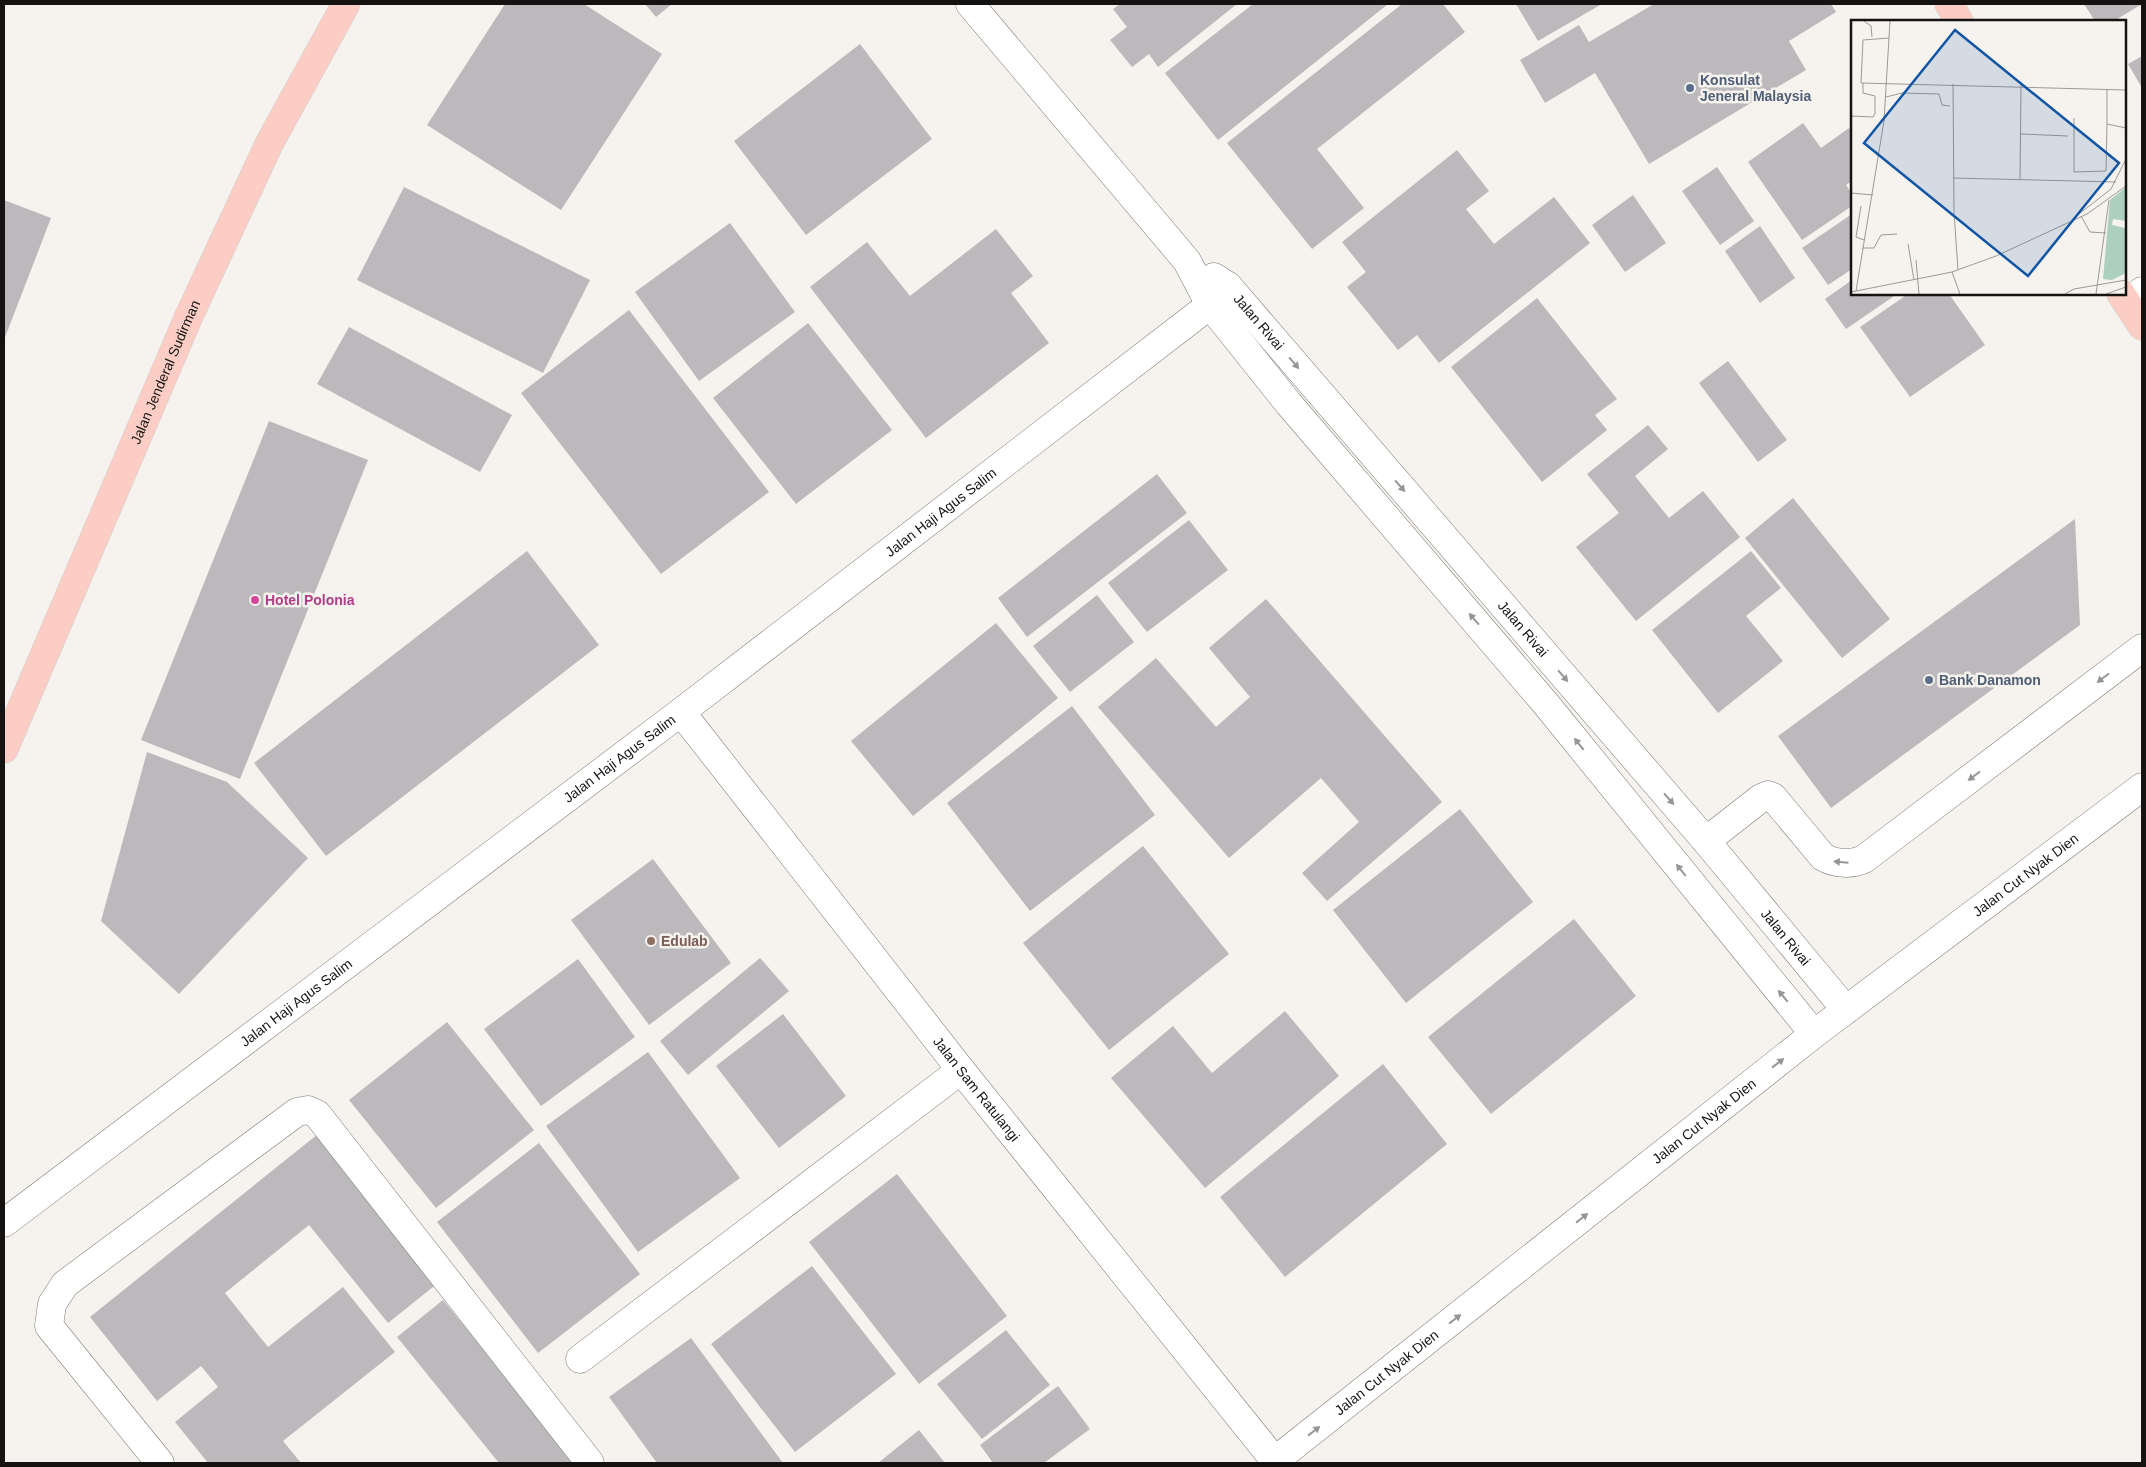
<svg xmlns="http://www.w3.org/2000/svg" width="2146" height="1467" font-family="Helvetica,sans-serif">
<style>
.building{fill:#bcb9bc}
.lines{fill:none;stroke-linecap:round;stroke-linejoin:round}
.minor-casing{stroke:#7c7a76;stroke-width:29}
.major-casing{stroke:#d0d0cf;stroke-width:29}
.minor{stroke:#fff;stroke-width:28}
.major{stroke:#fbcdc4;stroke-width:28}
.oneway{fill:#959594}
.service-dot{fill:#5c6f8a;stroke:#f6f3ee;stroke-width:2}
.hotel-dot{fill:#d1479c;stroke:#f6f3ee;stroke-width:2}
.education-dot{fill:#8d6e63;stroke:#f6f3ee;stroke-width:2}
.labels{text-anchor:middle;stroke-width:5;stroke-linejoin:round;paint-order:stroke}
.service-label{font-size:14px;font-weight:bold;fill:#4e5e75;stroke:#f6f3ee;text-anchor:start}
.street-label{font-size:14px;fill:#141311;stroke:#f6f3ee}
.hotel-label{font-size:14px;font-weight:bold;fill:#b23c85;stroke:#f6f3ee;text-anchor:start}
.education-label{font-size:14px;font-weight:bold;fill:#785e54;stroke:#f6f3ee;text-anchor:start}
.inset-road{fill:none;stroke:#9c9996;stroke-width:1}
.view{fill:#1355a5;fill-opacity:0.15;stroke:#1355a5;stroke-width:2.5}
.inset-edge{fill:none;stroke:#141311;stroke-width:2.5}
</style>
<rect width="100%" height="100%" fill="#f6f3ee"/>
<g class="building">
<polygon points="505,4 584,4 662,54 561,210 427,125"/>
<polygon points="645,4 672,4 656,17"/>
<polygon points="1120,4 1237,4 1158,67 1149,54 1132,67 1110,40 1127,27 1113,9"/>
<polygon points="1253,4 1388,4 1218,140 1165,73"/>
<polygon points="1402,4 1443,4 1465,32 1317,149 1364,208 1312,249 1227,143"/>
<polygon points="1516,4 1602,4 1538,41"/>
<polygon points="1654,4 1831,4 1836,12 1789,41 1806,70 1649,164 1595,73 1545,103 1520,60 1579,25 1589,42"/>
<polygon points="2084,4 2142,4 2114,21 2095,21"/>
<polygon points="860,44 932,139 806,235 734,141"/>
<polygon points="2142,56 2142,88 2128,64"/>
<polygon points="1803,123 1821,148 1849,128 1852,133 1852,181 1846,185 1852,194 1852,206 1802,240 1748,162"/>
<polygon points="1457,150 1489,191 1466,209 1494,244 1554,197 1590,243 1439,363 1417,335 1398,350 1347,287 1366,272 1342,242"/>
<polygon points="1717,167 1754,221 1720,245 1682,191"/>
<polygon points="404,187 590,280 543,373 357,280"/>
<polygon points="1633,195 1666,243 1625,272 1592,225"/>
<polygon points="4,200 51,218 4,340"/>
<polygon points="1852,214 1852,269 1828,285 1802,248"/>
<polygon points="730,223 795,312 699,381 635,292"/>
<polygon points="1760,226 1795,278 1760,303 1725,251"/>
<polygon points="996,229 1033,276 1011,293 1049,343 926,438 810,287 867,242 910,296"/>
<polygon points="1852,280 1852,294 1897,294 1846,329 1825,299"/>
<polygon points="1908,294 1949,294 1985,345 1910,397 1860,327"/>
<polygon points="1537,298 1617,399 1595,415 1607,430 1542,482 1451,367"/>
<polygon points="629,310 769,492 661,574 521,393"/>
<polygon points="808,323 892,430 796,504 713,398"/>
<polygon points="349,327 512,415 480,472 317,384"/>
<polygon points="1728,361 1787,440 1758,462 1699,383"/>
<polygon points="269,421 368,460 240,779 141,740"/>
<polygon points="1648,425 1668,449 1635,476 1669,518 1703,491 1740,537 1636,621 1576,547 1619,513 1587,474"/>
<polygon points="1157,474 1187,513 1027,637 998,598"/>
<polygon points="1793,498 1890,619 1842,658 1745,538"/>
<polygon points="2075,519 2080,625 1831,808 1778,736"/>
<polygon points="1189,520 1228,570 1147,632 1108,583"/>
<polygon points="527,551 599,645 326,856 254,763"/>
<polygon points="1751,551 1781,588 1746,616 1783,661 1718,713 1652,630"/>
<polygon points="1097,595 1134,642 1070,692 1033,646"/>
<polygon points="1266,599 1442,802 1327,901 1302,873 1359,822 1321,778 1229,858 1098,707 1156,658 1216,727 1250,697 1209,648"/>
<polygon points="996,623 1058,698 913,816 851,741"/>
<polygon points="1072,706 1155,815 1030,911 947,803"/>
<polygon points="147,752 227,782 308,858 179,994 101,921"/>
<polygon points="1460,809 1533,902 1406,1003 1333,910"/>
<polygon points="1143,846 1229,954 1109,1050 1023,943"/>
<polygon points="653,859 731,963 649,1025 571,920"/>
<polygon points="1574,919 1636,996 1491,1114 1428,1037"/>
<polygon points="760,958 789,991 688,1075 660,1041"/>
<polygon points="578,959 635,1037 541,1106 484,1029"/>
<polygon points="1285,1011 1339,1076 1205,1188 1111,1078 1173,1026 1212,1073"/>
<polygon points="783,1014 846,1096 779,1148 716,1066"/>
<polygon points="447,1022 534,1130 436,1208 349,1100"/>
<polygon points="648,1052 740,1178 638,1252 546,1126"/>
<polygon points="1383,1064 1447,1144 1285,1277 1220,1197"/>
<polygon points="318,1134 438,1283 388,1323 309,1225 225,1293 268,1347 343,1287 395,1352 283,1441 301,1463 208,1463 175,1422 218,1387 201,1366 157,1401 90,1317"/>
<polygon points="539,1143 640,1274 538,1353 437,1222"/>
<polygon points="897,1174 1007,1316 919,1384 809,1242"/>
<polygon points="812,1266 896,1374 795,1452 711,1344"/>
<polygon points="443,1300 576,1463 499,1463 397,1337"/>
<polygon points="1006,1330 1050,1385 982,1439 937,1384"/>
<polygon points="691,1338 783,1463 657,1463 609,1397"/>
<polygon points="1058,1386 1090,1429 1044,1463 993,1463 980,1445"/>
<polygon points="919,1430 945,1463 878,1463"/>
</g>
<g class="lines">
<defs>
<g id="minor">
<polyline points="970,4 1187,261 1210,305 1289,404 1546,704 1814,1034"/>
<path id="s1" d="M 1214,277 L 1228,286 L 1706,841 L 1846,1010"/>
<polyline points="2127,303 2142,291"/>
<path id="s2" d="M 681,712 L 961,1070 L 1275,1461"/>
<path d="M 1706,841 L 1761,798 L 1768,795 L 1773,797 L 1823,857 C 1835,864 1852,865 1864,859 L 2142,648"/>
<path id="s3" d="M 4,1223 L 681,712 L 1210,305 L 1228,286"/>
<polyline points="580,1359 961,1070"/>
<polyline points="160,1463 49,1326 52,1304 65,1284 297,1112 308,1110 317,1114 590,1463"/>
<path id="s4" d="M 1272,1463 L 1814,1034 L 2142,787"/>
</g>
<g id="major">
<polyline points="1949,4 1959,21"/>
<polyline points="2121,294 2142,326"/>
<path id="s5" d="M 4,749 L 189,316 L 270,142 L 346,4"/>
</g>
</defs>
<use href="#minor" class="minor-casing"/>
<use href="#major" class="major-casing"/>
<use href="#minor" class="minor"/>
<use href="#major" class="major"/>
</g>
<defs><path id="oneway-solid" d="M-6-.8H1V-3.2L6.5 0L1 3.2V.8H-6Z" transform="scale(1.25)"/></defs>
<g class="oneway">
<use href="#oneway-solid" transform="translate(1294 363) rotate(49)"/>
<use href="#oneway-solid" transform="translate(1400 486) rotate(49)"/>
<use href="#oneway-solid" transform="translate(1474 619) rotate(-131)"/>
<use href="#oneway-solid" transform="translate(1563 676) rotate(49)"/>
<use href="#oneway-solid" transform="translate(2103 678) rotate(143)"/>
<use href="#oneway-solid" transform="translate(1579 744) rotate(-129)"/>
<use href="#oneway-solid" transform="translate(1974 776) rotate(143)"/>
<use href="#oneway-solid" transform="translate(1669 799) rotate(49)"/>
<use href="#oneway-solid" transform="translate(1841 862) rotate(-175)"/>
<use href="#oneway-solid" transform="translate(1681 870) rotate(-129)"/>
<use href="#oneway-solid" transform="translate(1783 996) rotate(-129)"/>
<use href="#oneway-solid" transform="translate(1778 1063) rotate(-38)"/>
<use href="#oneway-solid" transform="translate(1582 1218) rotate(-38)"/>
<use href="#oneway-solid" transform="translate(1455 1319) rotate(-38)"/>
<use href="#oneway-solid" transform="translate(1314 1431) rotate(-38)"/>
</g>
<g class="service-dot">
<circle cx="1690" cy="88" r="5"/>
<circle cx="1929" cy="680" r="5"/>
</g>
<circle class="hotel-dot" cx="255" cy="600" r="5"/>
<circle class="education-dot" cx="651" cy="941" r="5"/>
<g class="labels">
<g class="service-label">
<text x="1700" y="85">Konsulat<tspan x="1700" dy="16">Jeneral Malaysia</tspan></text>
<text x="1939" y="685">Bank Danamon</text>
</g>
<g class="street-label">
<text dy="5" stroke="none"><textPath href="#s1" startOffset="64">Jalan Rivai</textPath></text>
<text dy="5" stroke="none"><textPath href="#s5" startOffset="410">Jalan Jenderal Sudirman</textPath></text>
<text dy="5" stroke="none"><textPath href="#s3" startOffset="1176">Jalan Haji Agus Salim</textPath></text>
<text dy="5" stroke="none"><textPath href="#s1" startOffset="469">Jalan Rivai</textPath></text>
<text dy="5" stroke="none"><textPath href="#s3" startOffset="771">Jalan Haji Agus Salim</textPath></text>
<text dy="5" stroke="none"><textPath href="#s4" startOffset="956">Jalan Cut Nyak Dien</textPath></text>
<text dy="5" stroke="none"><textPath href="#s1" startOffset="874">Jalan Rivai</textPath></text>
<text dy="5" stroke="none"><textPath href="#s3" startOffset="366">Jalan Haji Agus Salim</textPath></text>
<text dy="5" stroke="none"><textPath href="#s2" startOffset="479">Jalan Sam Ratulangi</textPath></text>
<text dy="5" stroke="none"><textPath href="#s4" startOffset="551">Jalan Cut Nyak Dien</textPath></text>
<text dy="5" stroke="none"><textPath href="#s4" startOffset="146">Jalan Cut Nyak Dien</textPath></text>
</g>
<g class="hotel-label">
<text x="265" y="605">Hotel Polonia</text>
</g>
<g class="education-label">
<text x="661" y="946">Edulab</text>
</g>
</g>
<g transform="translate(1851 20)">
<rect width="275" height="275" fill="#f6f3ee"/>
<path d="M 275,167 L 275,201 L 262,199 L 261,205 L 274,208 L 275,253 L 261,260 L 252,259 L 259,180 Z" fill="#accfbe"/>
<path class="inset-road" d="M 13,1 L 20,6 L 21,17M 38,18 L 12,20 L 10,63 L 275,70M 102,64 L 103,192 L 107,250M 256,69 L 256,104 L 275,108M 35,77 L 51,73 L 88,74 L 91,85 L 99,86M 0,96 L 22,97 L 24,94 L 24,76 L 12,73 L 12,63M 223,98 L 223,152 L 255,151 L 256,104M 170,114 L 217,116M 102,158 L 265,162M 169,159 L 170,65M 0,173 L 22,175M 10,186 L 5,217 L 13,220M 228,194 L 260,169 L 275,139M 230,196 L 239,212 L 255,213M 57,224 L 63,260M 11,228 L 23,228 L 30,215 L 46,214M 65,240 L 68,274M 101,252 L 109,274M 5,271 L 33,101 L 39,1M 0,272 L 101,252 L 145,236 L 236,194 L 275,166M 214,274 L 223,269 L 275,260M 245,274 L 258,180M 255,274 L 275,267"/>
<path class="view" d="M 104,10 L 268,143 L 177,256 L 13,123 Z"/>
<rect width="275" height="275" class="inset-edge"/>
</g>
<rect width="2146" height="1467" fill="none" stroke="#141311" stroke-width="10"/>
</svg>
